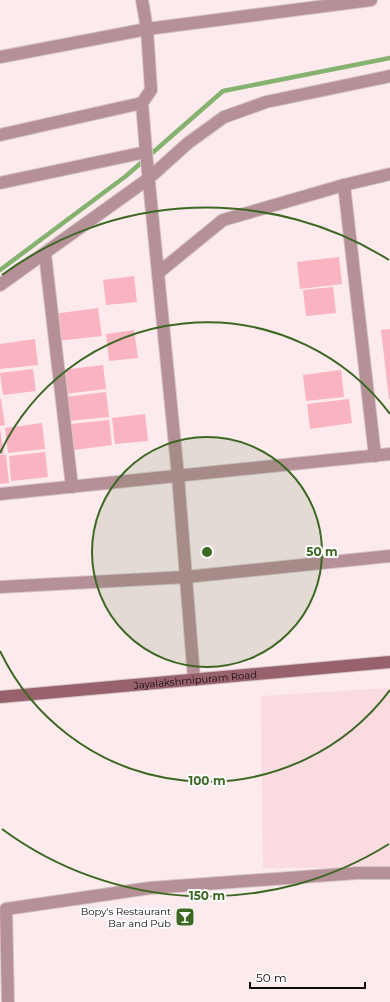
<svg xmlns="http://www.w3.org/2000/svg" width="390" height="1002" font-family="Montserrat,sans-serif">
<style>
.built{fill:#fadbe0}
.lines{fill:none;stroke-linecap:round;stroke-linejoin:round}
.stream{stroke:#86b26f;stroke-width:4.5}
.building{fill:#fab3c1}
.street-casing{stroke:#d7c6c9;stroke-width:14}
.secondary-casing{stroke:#d7c6c9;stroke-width:14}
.street{stroke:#b69097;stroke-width:12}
.secondary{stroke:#98626d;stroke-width:12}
.ring{fill:none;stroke:#3d6824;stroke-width:2}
.labels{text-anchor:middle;stroke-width:4;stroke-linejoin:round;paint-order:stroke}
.street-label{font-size:10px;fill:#130a0c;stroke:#fcfcfc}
.poi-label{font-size:10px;fill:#130a0c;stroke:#fcfcfc;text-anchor:end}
.centre{fill:#3d6824;stroke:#fcfcfc;stroke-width:2}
.ring-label{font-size:12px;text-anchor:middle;font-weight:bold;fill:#3d6824;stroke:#fcfcfc;stroke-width:4;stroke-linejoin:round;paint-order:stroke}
</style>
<rect width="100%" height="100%" fill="#fceaed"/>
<polygon class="built" points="390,688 390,868 263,868 261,696"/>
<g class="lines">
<polyline class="stream" points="0,270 126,176 223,91 390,58"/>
</g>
<g class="building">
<polygon points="339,257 342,284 300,289 297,262"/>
<polygon points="134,276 137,302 106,305 103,280"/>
<polygon points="333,287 336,313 306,316 303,290"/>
<polygon points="98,308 102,336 56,341 53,314"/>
<polygon points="390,329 390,399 389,399 381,330"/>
<polygon points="134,330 138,358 109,361 106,334"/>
<polygon points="35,339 38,365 0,369 0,344"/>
<polygon points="103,365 106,389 65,394 62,370"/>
<polygon points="33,369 36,391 3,395 0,373"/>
<polygon points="341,370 344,397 306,401 303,375"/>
<polygon points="106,392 109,417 68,421 65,397"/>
<polygon points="0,399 1,399 5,425 0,426"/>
<polygon points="349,399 352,423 310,429 307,404"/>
<polygon points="145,414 148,441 115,444 112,418"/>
<polygon points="109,420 112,445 74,450 71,424"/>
<polygon points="42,423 45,449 8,453 5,428"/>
<polygon points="0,429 4,454 0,454"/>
<polygon points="45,452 48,477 11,481 9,456"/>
<polygon points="0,455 6,455 9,483 0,484"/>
</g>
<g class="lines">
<defs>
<g id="street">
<polyline points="142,0 147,29 151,90 142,103 146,152 178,476 194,679"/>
<polyline points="0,57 147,29 371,0"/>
<polyline points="0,135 142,103"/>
<polyline points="0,183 146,152"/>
<polyline points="344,185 375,456"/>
<polyline points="45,254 72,487"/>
<polyline points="158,273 223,220 344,185 390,174"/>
<polyline points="0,285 148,179 188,143 224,117 266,102 390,76"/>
<polyline points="0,494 390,454"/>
<polyline points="0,587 186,577 390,556"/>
<polyline points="8,1002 6,909 150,888 357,873 390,873"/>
</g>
<g id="secondary">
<path id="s1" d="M 0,697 L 390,662"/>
</g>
</defs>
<use href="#street" class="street-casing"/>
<use href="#secondary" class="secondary-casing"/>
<use href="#street" class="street"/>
<use href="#secondary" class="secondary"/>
</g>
<circle cx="207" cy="552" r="115" fill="#3d6824" fill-opacity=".12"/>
<g class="ring">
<circle cx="207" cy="552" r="115"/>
<path d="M390 690A229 229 0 0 1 0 651M0 453A229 229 0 0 1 390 414"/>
<path d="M389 844A344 344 0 0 1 2 829M2 275A344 344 0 0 1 389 260"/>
</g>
<defs>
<symbol id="bar-square" viewBox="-11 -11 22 22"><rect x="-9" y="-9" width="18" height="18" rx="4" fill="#3d6824" stroke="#fcfcfc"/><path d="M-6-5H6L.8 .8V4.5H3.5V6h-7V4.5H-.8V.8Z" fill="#fff"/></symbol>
</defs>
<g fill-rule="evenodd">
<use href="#bar-square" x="174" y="906" width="22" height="22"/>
</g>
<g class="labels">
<g class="street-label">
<text dy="4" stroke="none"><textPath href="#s1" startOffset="196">Jayalakshmipuram Road</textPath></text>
</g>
<g class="poi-label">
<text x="171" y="915">Bopy's Restaurant<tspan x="171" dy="12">Bar and Pub</tspan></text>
</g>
</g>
<circle cx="207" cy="552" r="6" class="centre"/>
<g class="ring-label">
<text x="322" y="556">50 m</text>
<text x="207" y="785">100 m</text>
<text x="207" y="900">150 m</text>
</g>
<path d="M250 982v6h115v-6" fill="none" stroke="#130a0c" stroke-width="2"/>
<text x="256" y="982" font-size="12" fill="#130a0c" stroke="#fcfcfc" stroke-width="3" paint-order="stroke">50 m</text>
</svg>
